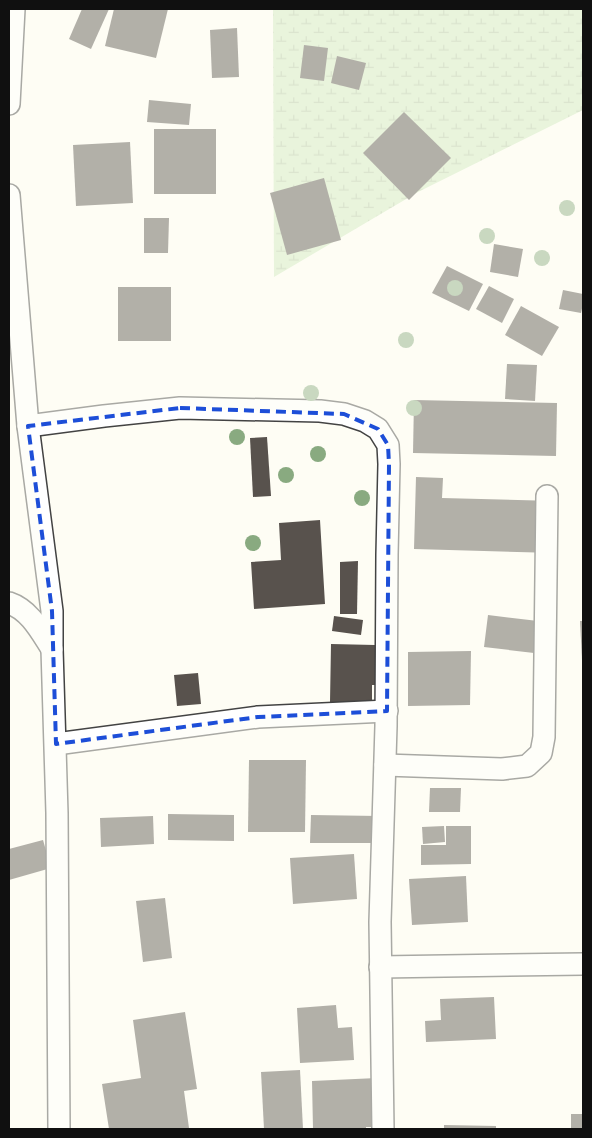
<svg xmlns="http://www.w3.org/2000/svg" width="592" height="1138" font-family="Lora,serif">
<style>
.wetland{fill:url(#wetland-marsh)}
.building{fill:#58524d}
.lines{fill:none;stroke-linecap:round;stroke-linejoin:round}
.street-casing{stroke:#434343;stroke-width:24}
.street{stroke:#fff;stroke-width:21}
.tree{fill:#89aa80}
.marked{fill:none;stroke:#1d4ed8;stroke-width:4;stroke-dasharray:10 6;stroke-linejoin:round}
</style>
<defs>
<pattern id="wetland-marsh" width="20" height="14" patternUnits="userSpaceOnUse" patternTransform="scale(1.25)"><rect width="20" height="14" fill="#d0e8be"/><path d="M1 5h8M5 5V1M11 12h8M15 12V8" fill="none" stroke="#b2c6a2"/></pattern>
</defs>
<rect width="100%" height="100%" fill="#fefdf4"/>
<polygon class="wetland" points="273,9 583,9 583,110 418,192 274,277"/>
<g class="building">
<polygon points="82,9 109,9 91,49 69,39"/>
<polygon points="114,9 168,9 156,58 105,46"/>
<polygon points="237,28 239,77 212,78 210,30"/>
<polygon points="304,45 328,48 324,81 300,78"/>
<polygon points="337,56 366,63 359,90 331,83"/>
<polygon points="149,100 191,104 189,125 147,122"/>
<polygon points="404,112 451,158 409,200 363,153"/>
<rect x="154" y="129" width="62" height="65"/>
<polygon points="130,142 133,203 76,206 73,145"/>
<polygon points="324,178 341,240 287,255 270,193"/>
<polygon points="144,218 169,218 168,253 144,253"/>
<polygon points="494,244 523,249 518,277 490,272"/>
<polygon points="447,266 483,284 469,311 432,293"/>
<polygon points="489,286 514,299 502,323 476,309"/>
<rect x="118" y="287" width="53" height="54"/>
<polygon points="563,290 583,294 583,304 581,313 559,309"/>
<polygon points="521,306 559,327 542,356 505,335"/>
<polygon points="507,364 537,365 535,401 505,399"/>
<polygon points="414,400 557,403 556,456 413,453"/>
<polygon points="267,437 271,496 253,497 250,438"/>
<polygon points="416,477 443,478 442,498 556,501 555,553 414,549"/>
<polygon points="320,520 325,604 254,609 251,562 281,560 279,523"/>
<polygon points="358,561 357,614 340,614 340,562"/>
<polygon points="488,615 538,621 534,653 484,647"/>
<polygon points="334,616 363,620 361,635 332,631"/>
<polygon points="580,621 583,621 583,660 582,660"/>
<polygon points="331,644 375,645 375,685 372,685 372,703 330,702"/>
<polygon points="471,651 470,705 408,706 408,652"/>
<polygon points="198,673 201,704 177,706 174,675"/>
<polygon points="249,760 306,760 305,832 248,832"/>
<polygon points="430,788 461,788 460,812 429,812"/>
<polygon points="168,814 234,815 234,841 168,840"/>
<polygon points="311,815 379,816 378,843 310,843"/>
<polygon points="153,816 154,844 101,847 100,818"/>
<polygon points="444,826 445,842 423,844 422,827"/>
<polygon points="446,826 471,826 471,864 421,865 421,845 446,845"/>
<polygon points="43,840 51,868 9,880 9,849"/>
<polygon points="354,854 357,899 293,904 290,858"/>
<polygon points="466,876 468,922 412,925 409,879"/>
<polygon points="165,898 172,958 143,962 136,901"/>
<polygon points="494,997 496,1039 426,1042 425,1021 441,1020 440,999"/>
<polygon points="336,1005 338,1028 352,1027 354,1060 300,1063 297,1008"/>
<polygon points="185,1012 197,1089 184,1091 189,1128 181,1129 109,1129 102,1084 141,1078 133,1020"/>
<polygon points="300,1070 303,1129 264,1129 261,1072"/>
<polygon points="377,1078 379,1127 366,1127 366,1129 313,1129 312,1081"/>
<rect x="571" y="1114" width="12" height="15"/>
<polygon points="444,1125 496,1126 496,1129 444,1129"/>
</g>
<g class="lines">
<defs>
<g id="street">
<polyline points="9,104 14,9"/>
<polyline points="9,195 28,426 52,611 52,649 57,813 59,1129"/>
<polyline points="28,426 104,416 180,408 320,411 344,414 365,421 378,429 388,445 389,464 387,555 386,726 380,922 383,1129"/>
<path d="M 9,603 C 30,610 41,632 52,649"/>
<polyline points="56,744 258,717 387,711"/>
<polyline points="385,765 502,769 527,766 541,753 544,737 547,496"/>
<polyline points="380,967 583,964"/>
</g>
</defs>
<use href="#street" class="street-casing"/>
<use href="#street" class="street"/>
</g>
<g class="tree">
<circle cx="567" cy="208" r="8"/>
<circle cx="487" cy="236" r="8"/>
<circle cx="542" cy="258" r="8"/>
<circle cx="455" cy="288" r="8"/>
<circle cx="406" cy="340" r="8"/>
<circle cx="311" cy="393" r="8"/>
<circle cx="414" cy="408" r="8"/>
<circle cx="237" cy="437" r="8"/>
<circle cx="318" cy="454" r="8"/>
<circle cx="286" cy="475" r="8"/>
<circle cx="362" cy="498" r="8"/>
<circle cx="253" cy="543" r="8"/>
</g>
<path d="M0 0H592V1138H0ZM 180,408 L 344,414 L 378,429 L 388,445 L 389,464 L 387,711 L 258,717 L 56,744 L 52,611 L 28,426 Z" fill="#fefdf4" fill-opacity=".55" fill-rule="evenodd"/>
<path class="marked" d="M 180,408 L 344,414 L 378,429 L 388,445 L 389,464 L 387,711 L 258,717 L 56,744 L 52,611 L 28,426 Z"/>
<rect width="592" height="1138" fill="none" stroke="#101010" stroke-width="20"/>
</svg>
